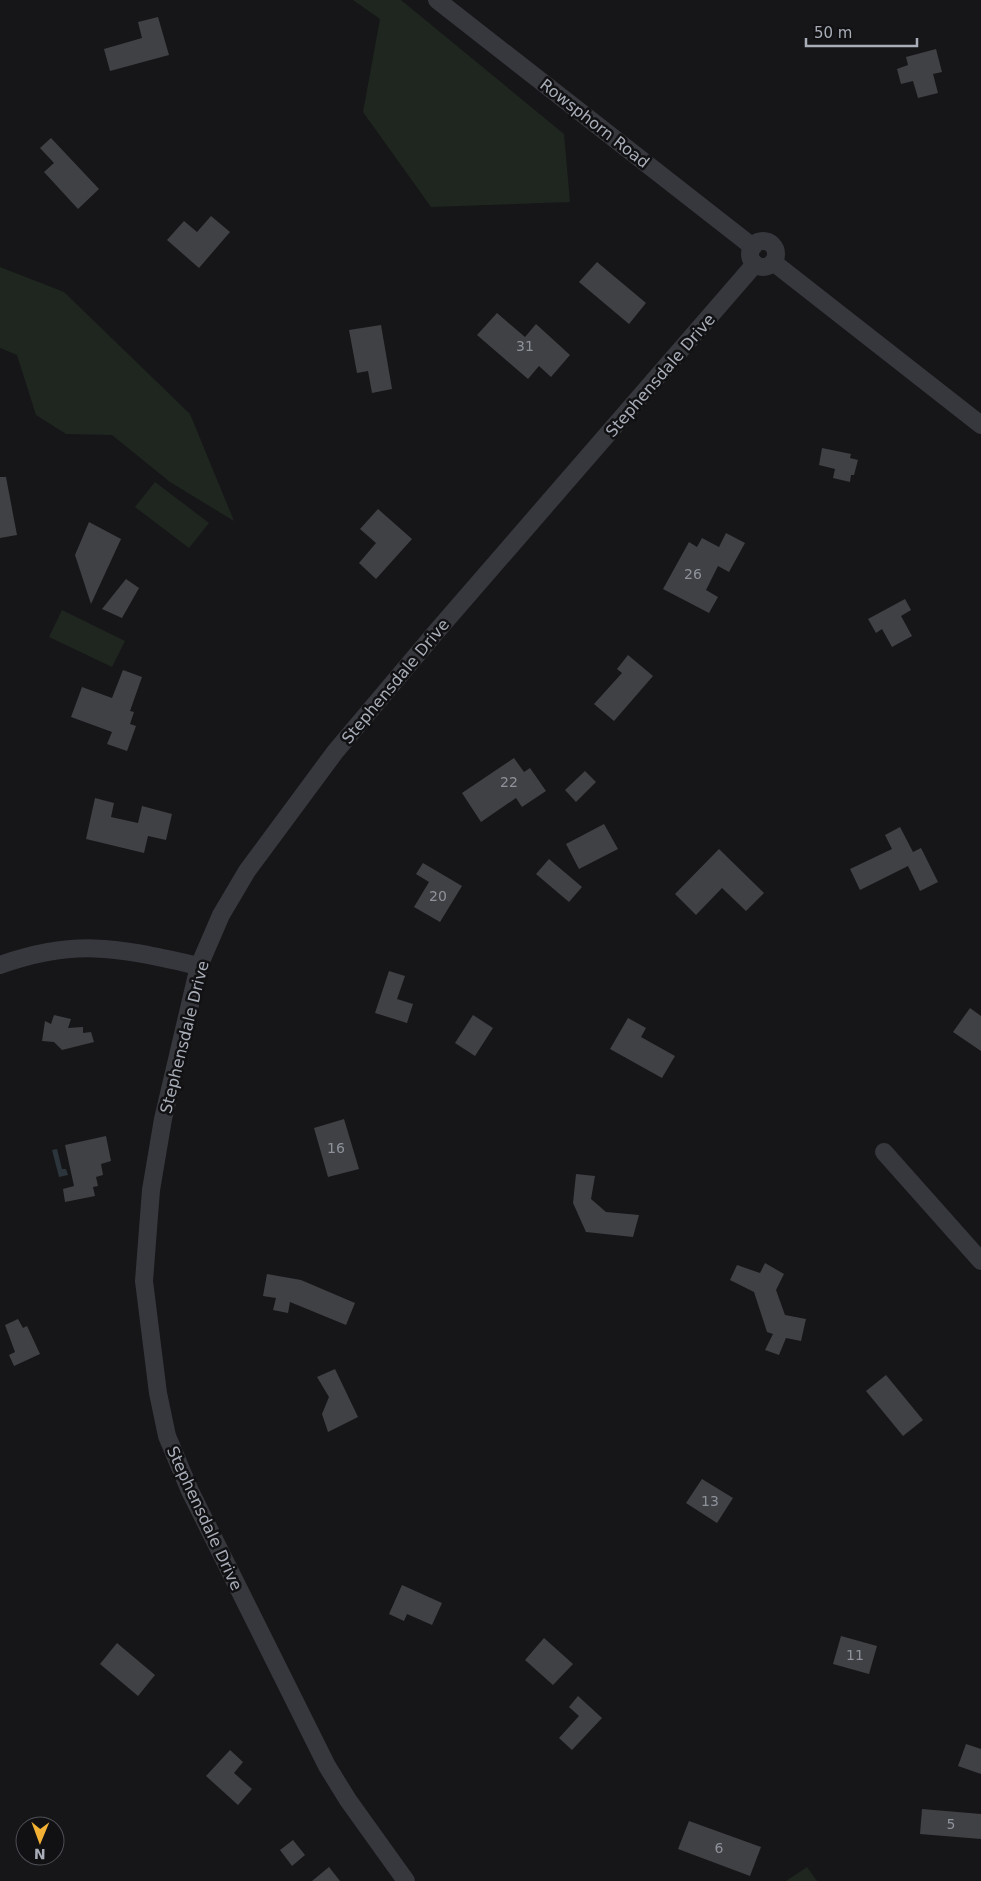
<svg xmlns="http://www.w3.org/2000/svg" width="981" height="1881" font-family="'DejaVu Sans',sans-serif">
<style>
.green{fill:#1e261f}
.water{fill:#2c353c}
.building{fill:#404145}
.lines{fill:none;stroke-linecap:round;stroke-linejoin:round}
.minor{stroke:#37383d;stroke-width:18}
.labels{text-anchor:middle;stroke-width:5;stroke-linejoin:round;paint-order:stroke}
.number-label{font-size:14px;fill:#8e929b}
.street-label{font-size:16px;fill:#a8adb8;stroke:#111113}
</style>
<rect width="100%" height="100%" fill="#161618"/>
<g class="green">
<polygon points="353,0 401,0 564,134 570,202 431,207 363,112 380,19"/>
<polygon points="0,267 64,292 190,414 234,521 170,482 112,435 66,434 36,415 17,355 0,348"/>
<polygon points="155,482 209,523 189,548 135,507"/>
<polygon points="62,610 125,641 112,667 49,637"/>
<polygon points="807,1867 817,1881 786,1881"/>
</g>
<polygon class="water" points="57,1149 62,1169 66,1169 68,1175 59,1177 52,1150"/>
<g class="building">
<polygon points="158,17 169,55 110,71 104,49 142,38 138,22"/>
<polygon points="936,49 942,72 933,74 938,93 918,98 913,81 901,84 897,69 908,65 906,57"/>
<polygon points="51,138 99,189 78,209 44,172 54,163 40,148"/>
<polygon points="211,216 230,232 199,268 167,240 184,221 197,232"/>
<polygon points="597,262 646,303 629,324 579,282"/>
<polygon points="497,313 525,337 536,324 570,355 551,377 539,366 528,379 477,335"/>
<polygon points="381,325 392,389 372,393 368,371 357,373 349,330"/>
<polygon points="822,448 851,454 850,458 858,460 854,475 851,475 850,482 833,478 835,469 819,465"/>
<polygon points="0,477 6,477 17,535 0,538"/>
<polygon points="378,509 412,539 376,579 359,563 376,543 360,529"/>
<polygon points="89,522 121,539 91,604 75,555"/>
<polygon points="726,533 745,543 729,572 718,566 706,590 718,597 709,613 663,589 689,542 697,547 702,538 719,547"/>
<polygon points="126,579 139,588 122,618 102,609"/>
<polygon points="905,599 911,610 901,616 912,636 892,647 882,629 876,633 868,619"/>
<polygon points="628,655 653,676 614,721 594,704 622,673 617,669"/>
<polygon points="123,670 142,677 130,711 134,712 130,724 136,726 127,751 107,744 112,732 71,717 82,687 112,698"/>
<polygon points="514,758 524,772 530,768 546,791 522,807 516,798 481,822 462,793"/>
<polygon points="585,771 596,782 576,802 565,790"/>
<polygon points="95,798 114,803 111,817 138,823 142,806 172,814 166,840 148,836 144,853 86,839"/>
<polygon points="604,824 618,849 579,869 566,844"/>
<polygon points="900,827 913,852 921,848 938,882 920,891 908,866 860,890 850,869 892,849 885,835"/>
<polygon points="719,849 764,893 746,911 722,888 696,915 675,894"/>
<polygon points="549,859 582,887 569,902 536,874"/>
<polygon points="423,863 462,886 440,922 414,907 429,882 416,874"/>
<polygon points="389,971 405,976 397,999 413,1004 407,1023 375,1013"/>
<polygon points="970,1008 981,1016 981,1051 953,1032"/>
<polygon points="54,1015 71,1019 68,1028 83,1027 83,1033 91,1032 94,1042 62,1050 54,1042 42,1041 45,1021 51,1024"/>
<polygon points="473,1015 493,1028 475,1056 455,1043"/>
<polygon points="628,1018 646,1028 641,1037 675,1056 662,1078 610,1049"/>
<polygon points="344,1119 359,1169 328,1177 314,1128"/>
<polygon points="106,1136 111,1161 101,1164 103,1175 96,1177 98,1186 93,1187 95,1196 65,1202 63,1189 74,1186 65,1145"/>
<polygon points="576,1174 595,1176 591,1199 606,1212 639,1215 633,1237 586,1232 573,1203"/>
<polygon points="765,1263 784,1274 776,1290 785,1315 806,1319 801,1341 786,1338 779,1355 765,1350 773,1334 767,1332 754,1292 730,1280 737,1265 760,1273"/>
<polygon points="267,1274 301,1280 355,1303 346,1325 290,1302 288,1313 273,1310 276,1298 263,1296"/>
<polygon points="18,1319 23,1328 27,1326 40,1354 14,1366 9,1355 15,1352 5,1325"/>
<polygon points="335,1369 358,1417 328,1432 322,1414 329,1397 317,1377"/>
<polygon points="886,1375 923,1420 903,1436 866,1391"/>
<polygon points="702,1479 733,1498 717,1523 686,1503"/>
<polygon points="402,1585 442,1603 432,1625 407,1614 404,1621 389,1614"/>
<polygon points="841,1636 877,1646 869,1674 833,1664"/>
<polygon points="544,1638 573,1664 553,1685 525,1660"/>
<polygon points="117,1643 155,1675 138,1696 100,1664"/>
<polygon points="578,1696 602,1718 572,1750 559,1738 579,1716 569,1707"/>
<polygon points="966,1744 981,1749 981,1774 958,1766"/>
<polygon points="230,1750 243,1762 234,1773 252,1789 238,1805 206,1776"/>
<polygon points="922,1809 981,1814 981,1839 920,1834"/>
<polygon points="689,1821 761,1847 750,1876 678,1849"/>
<polygon points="293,1840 305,1855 292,1866 280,1850"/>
<polygon points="329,1867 340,1881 312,1881"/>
</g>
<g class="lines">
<g class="minor">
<polyline points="437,0 753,247"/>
<circle cx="763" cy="254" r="13"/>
<polyline points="773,262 981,425"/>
<path d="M 0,965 C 79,937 121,949 199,966"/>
<polyline points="884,1152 981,1261"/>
<polyline points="406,1881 348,1800 327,1766 190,1491 167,1436 158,1393 144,1281 151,1190 163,1119 199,966 221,915 247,871 335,752 436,632 755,264"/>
</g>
</g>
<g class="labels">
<g class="number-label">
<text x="525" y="351">31</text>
<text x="693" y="579">26</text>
<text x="509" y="787">22</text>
<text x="438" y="901">20</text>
<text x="336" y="1153">16</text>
<text x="710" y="1506">13</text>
<text x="855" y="1660">11</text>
<text x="951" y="1829">5</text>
<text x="719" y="1853">6</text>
</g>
<g class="street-label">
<text transform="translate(595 123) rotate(38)" y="6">Rowsphorn Road</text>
<text transform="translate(660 375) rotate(-49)" y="6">Stephensdale Drive</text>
<text transform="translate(395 681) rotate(-50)" y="6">Stephensdale Drive</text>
<text transform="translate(184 1037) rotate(-76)" y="6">Stephensdale Drive</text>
<text transform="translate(205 1518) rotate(65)" y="6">Stephensdale Drive</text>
</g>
</g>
<g transform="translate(40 1841) rotate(181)"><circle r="24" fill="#111113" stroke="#4d4f55"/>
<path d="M0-4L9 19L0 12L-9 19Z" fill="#f2b134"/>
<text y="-8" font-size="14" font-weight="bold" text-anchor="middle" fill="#a8adb8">N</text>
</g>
<path d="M806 38v8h111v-8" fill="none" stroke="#a8adb8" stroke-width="2.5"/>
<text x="814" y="38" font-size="15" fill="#a8adb8" stroke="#111113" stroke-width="4" paint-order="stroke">50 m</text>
</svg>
